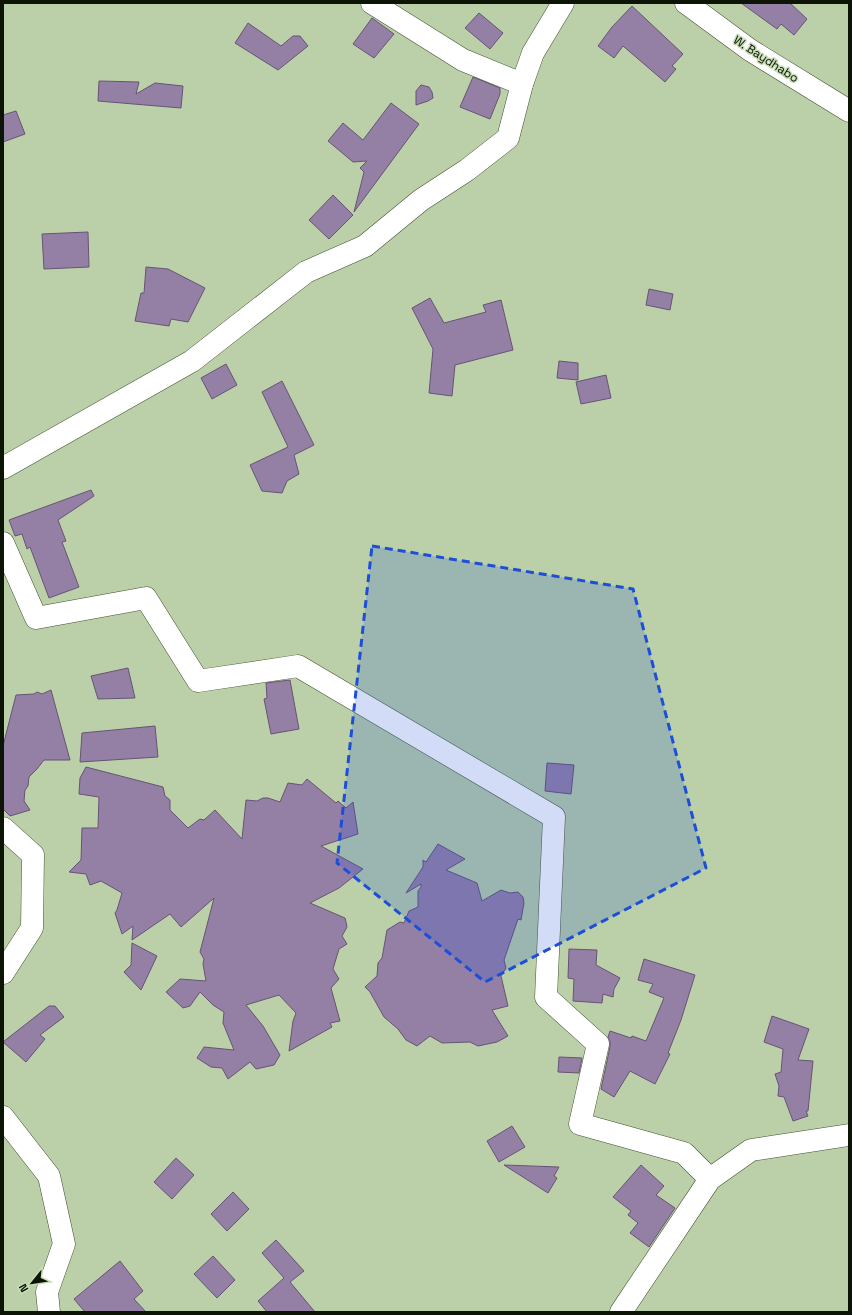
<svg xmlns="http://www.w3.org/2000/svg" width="852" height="1315" font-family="'Space Grotesk',sans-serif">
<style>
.building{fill:#9580a5;stroke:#675375}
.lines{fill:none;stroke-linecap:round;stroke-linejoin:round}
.minor-casing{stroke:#40522f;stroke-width:23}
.major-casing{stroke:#40522f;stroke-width:23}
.minor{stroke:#fff;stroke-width:22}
.major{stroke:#fff;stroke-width:22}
.marked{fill:#1d4ed8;fill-opacity:0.2;stroke:#1d4ed8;stroke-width:3;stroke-dasharray:8 5;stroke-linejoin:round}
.labels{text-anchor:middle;stroke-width:3;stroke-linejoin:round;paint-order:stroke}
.street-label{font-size:12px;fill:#0c1406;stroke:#c7ddb5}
</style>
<rect width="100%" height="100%" fill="#bbd0a8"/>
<g class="building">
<polygon points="741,3 790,3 807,19 794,35 781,24 777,29"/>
<polygon points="632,6 683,54 672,66 676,69 665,82 623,46 614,58 598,46 612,27"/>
<polygon points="479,13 503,33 490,49 465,28"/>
<polygon points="372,18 394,34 374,58 353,44"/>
<polygon points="248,23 281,46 293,36 300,36 308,46 278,70 235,43"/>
<polygon points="473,77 500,88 500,94 490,119 460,107"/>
<polygon points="99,81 139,82 136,94 155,83 183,86 181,108 98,101"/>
<polygon points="421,85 429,87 432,92 433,98 428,101 416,105 416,91"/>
<polygon points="391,103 419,124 354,212 364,172 360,168 367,161 353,162 328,141 343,123 363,140"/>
<polygon points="16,111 25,134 3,142 3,115"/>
<polygon points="333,195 353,215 329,239 309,220"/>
<polygon points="88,232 89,267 44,269 42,234"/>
<polygon points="146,267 168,269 205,288 188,322 171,319 169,326 135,321 141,293 144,293"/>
<polygon points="649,289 673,294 670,310 646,305"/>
<polygon points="430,298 444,323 486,312 483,305 501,300 513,350 455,365 452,396 429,393 433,349 412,308"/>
<polygon points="559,361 578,363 578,380 557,378"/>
<polygon points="226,364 237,385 212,399 201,378"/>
<polygon points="606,375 611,398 581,404 576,382"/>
<polygon points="282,381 314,445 294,455 299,474 287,481 282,493 262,491 250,465 288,447 262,392"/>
<polygon points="91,490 94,496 58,520 66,541 62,542 79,587 49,598 30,547 27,549 22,534 15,536 9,520"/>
<polygon points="128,668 135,698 98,699 91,676"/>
<polygon points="290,680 299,729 271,734 264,699 267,698 266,683"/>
<polygon points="51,690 70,760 44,760 37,769 29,777 28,786 25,790 24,801 30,810 10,816 3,809 3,746 16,695 34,694 37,692 42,694"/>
<polygon points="155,726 158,757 80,762 82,733"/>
<polygon points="547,763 574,765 571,794 545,791"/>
<polygon points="86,767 163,787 165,796 170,800 170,810 188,828 200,819 204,820 215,810 242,839 246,800 257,801 263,798 268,798 280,802 288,783 302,785 307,779 336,803 338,801 346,808 353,802 358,834 321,846 363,869 339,888 310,903 345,918 346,922 347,927 342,936 347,944 339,949 333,969 339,979 331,988 340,1021 330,1023 332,1027 289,1051 293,1021 296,1013 279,995 246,1005 263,1026 280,1055 274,1065 256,1069 250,1062 228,1079 222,1068 211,1067 197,1058 204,1047 234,1050 223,1023 224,1012 213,1005 200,992 190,1006 183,1008 166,992 180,979 206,981 203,964 204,959 200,952 214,898 181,927 170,914 132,940 133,926 122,934 115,913 117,910 122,893 101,881 90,885 86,874 69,872 81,860 82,828 98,828 99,797 79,794 80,778"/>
<polygon points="438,844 465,859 446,870 477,883 482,901 501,890 510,893 518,892 523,897 524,903 521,920 518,919 504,960 506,968 501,976 508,1006 492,1010 508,1036 497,1042 478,1046 470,1042 442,1043 430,1036 417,1046 406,1040 398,1029 384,1017 370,992 365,987 377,976 378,963 382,958 387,930 400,922 404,923 409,911 418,907 418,891 421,887 421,884 406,893 423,867 423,860 426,862"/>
<polygon points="132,943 157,956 141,990 124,972 131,965"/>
<polygon points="569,949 597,950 596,965 620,978 614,989 613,997 603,994 602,1003 573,1001 574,979 568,978"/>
<polygon points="644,959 695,975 681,1020 668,1053 670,1054 655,1084 630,1071 614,1097 601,1089 610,1047 610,1041 608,1037 610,1031 631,1038 632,1036 646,1041 664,998 649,992 653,984 638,980"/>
<polygon points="49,1006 55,1006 64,1017 40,1035 45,1039 26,1062 3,1042"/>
<polygon points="772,1016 809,1029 798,1060 813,1061 808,1111 806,1111 808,1116 793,1121 784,1097 778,1096 779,1086 775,1074 781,1072 783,1049 764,1042"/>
<polygon points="559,1057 582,1058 579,1073 558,1072"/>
<polygon points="512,1126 525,1147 499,1162 487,1141"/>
<polygon points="176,1158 194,1175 172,1199 154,1182"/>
<polygon points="504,1165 559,1167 554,1176 557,1178 548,1193"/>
<polygon points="641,1165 664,1186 656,1195 675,1208 649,1247 630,1233 638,1223 628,1215 631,1211 613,1197"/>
<polygon points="233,1192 249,1209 227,1231 211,1214"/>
<polygon points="276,1240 304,1271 290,1282 315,1312 267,1312 258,1301 284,1278 262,1253"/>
<polygon points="213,1256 235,1280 217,1298 194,1274"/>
<polygon points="120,1261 143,1291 134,1299 146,1312 85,1312 74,1299"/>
</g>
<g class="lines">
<defs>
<g id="minor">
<polyline points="372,3 463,60 522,84"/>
<polyline points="3,468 192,361 306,272 365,246 421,200 467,170 508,138 522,84 533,53 563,3"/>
<polyline points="3,543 36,618 146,598 198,681 298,666 554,817 546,997 598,1044 580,1124 684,1153 710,1179"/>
<polyline points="3,828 33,855 32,928 3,973"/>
<polyline points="3,1117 49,1176 64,1244 47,1292 49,1312"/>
<polyline points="621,1312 710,1179 751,1150 849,1135"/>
</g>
<polyline id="major" points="686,3 750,50 849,111"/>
</defs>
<use href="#minor" class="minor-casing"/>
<use href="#major" class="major-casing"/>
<use href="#minor" class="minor"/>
<use href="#major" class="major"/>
</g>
<path class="marked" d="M 372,546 L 633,589 L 706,868 L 485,982 L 337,863 Z"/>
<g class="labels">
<g class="street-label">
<text transform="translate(766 59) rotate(33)" y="4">W. Baydhabo</text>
</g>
</g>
<rect width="852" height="1315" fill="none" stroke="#0c1406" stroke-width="8"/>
<g transform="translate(32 1283) rotate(240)" stroke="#c7ddb5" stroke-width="3" paint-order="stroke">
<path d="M0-3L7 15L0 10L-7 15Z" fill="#0c1406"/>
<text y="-6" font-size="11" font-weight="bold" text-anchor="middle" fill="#0c1406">N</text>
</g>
</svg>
